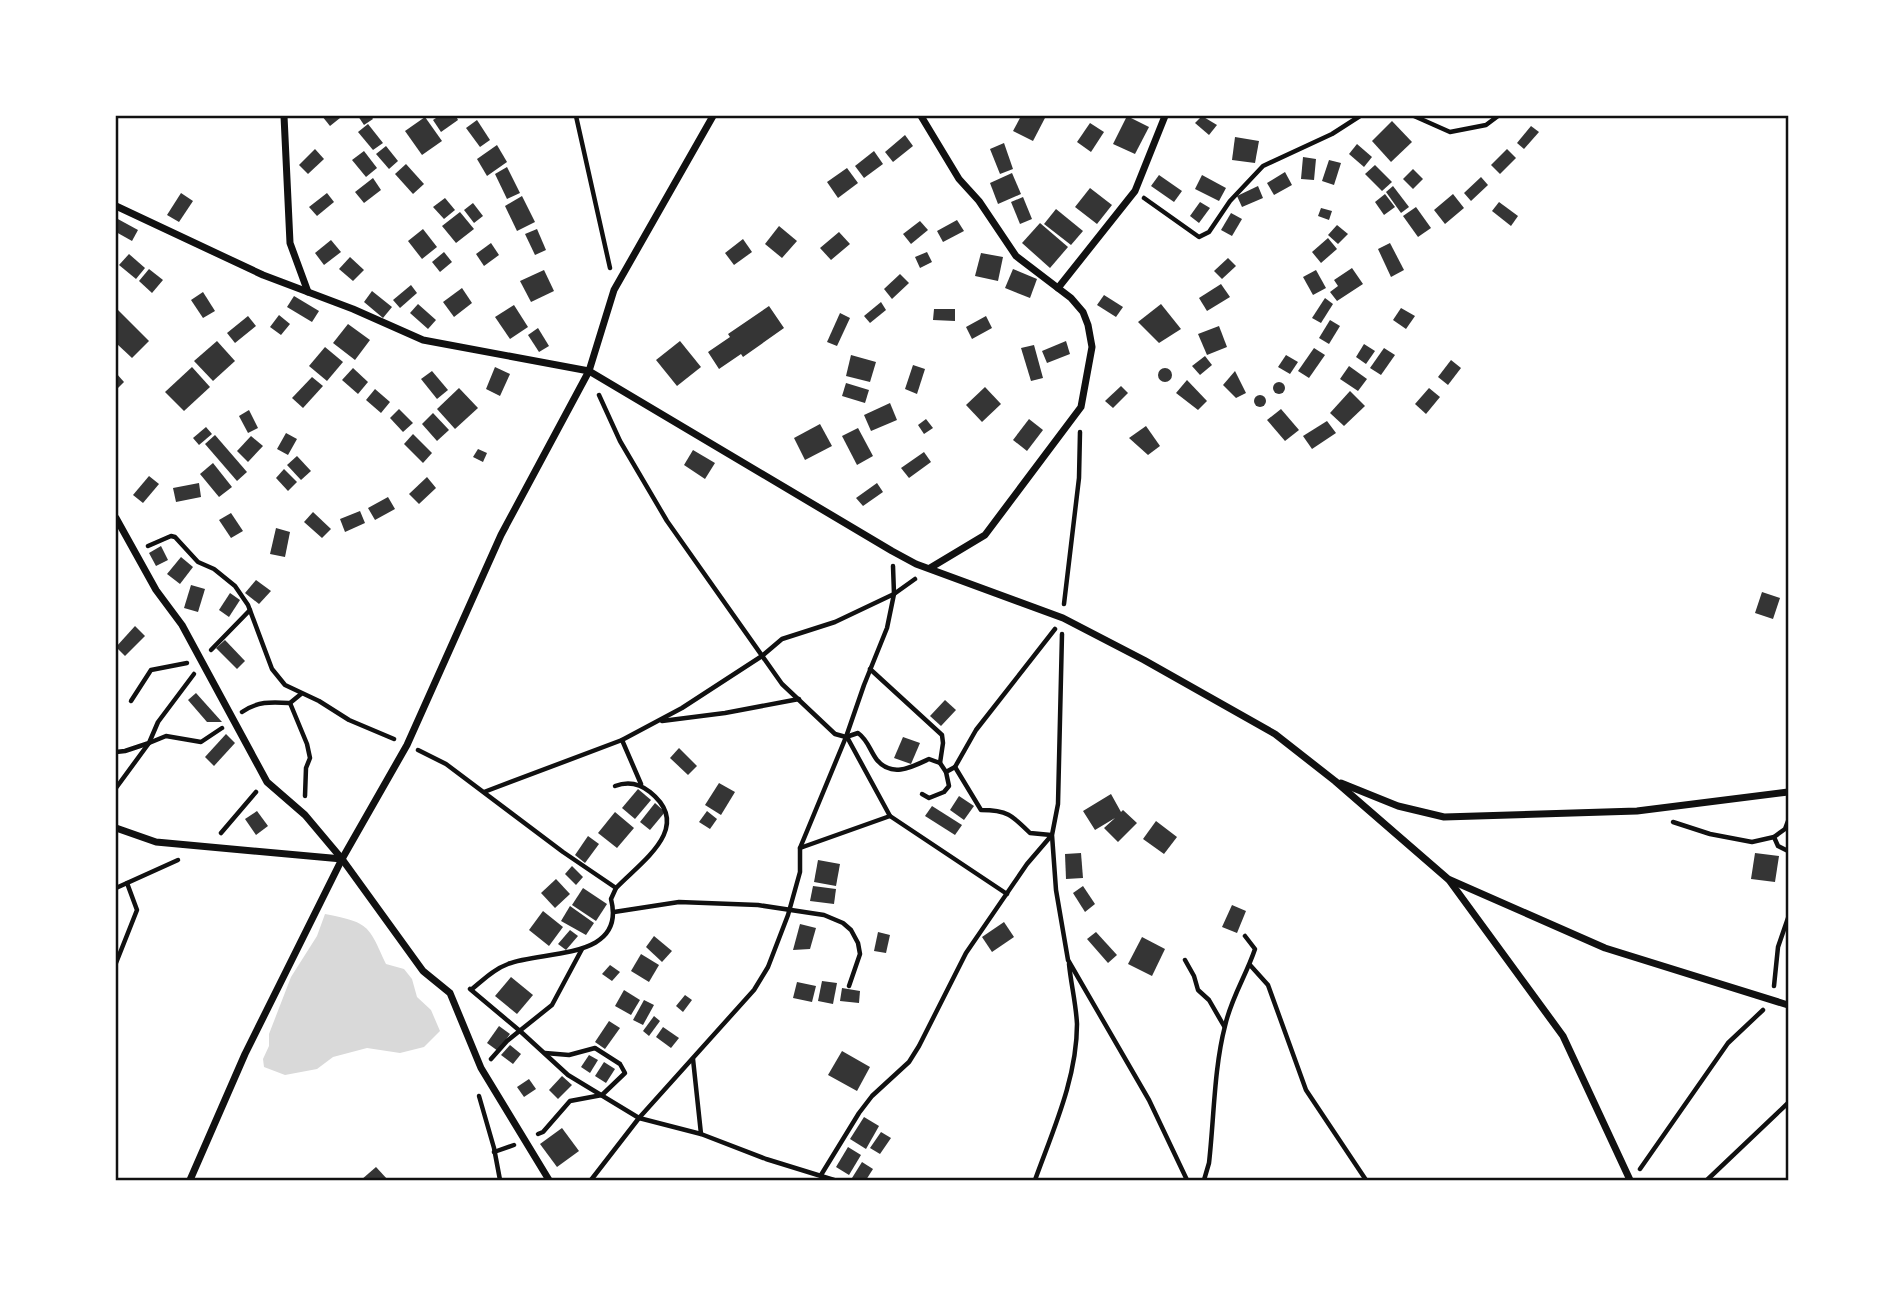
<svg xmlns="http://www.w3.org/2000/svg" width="1904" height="1296" font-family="'Public Sans',sans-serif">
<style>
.water{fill:#d9d9d9}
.building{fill:#353535}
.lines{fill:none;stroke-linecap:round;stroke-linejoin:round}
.path{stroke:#111;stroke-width:4.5}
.minor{stroke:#111;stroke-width:7}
.neatline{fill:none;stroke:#111;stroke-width:2.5}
</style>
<rect width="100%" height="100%" fill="#fff"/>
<path class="water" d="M 325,914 C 369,923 368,924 386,964 L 404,969 L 412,979 L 417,997 L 431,1010 L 440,1031 L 424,1047 L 400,1053 L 367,1048 L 333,1057 L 317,1069 L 285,1075 L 264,1067 L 263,1059 L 269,1046 L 269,1034 L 291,977 L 317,936 Z"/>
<g class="building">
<polygon points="322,116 338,116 340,118 330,126"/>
<polygon points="358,116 371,116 373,119 364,125"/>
<polygon points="439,116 456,116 458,120 441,132 433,120"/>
<polygon points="1021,116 1046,116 1033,141 1013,131"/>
<polygon points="1127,116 1149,127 1135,154 1113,144"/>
<polygon points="1202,116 1217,125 1209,135 1195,123"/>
<polygon points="425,117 442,141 422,155 405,131"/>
<polygon points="477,120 490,140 480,147 466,128"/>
<polygon points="1392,121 1412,142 1391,162 1372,141"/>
<polygon points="1090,123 1104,132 1091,152 1077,142"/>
<polygon points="368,124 383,143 373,150 358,132"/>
<polygon points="1531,126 1539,132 1524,149 1517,143"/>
<polygon points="905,135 913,146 893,162 885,152"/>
<polygon points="1235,137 1259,141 1255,163 1232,160"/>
<polygon points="1004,143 1013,169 1000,174 990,149"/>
<polygon points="1357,144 1372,157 1364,167 1349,154"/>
<polygon points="497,145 507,162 487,176 477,159"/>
<polygon points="386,146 398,161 389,169 376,154"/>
<polygon points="315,149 324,159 308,174 299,165"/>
<polygon points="1507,149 1516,158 1500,174 1491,165"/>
<polygon points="364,151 377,168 366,177 352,160"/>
<polygon points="874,151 883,164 864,178 855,166"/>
<polygon points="1303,157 1316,159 1314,180 1301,179"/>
<polygon points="1329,160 1341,163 1334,185 1322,181"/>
<polygon points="406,164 424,184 413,194 395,174"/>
<polygon points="1375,165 1392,182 1382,191 1365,174"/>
<polygon points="507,167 520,193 507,199 495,174"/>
<polygon points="847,168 858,183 838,198 827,182"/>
<polygon points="1413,169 1423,179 1413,189 1403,179"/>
<polygon points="1285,172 1292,185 1274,195 1267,183"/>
<polygon points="1012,173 1021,194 998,204 990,183"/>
<polygon points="1159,175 1182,191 1174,202 1151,186"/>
<polygon points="1202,175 1226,188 1219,201 1195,189"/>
<polygon points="1481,177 1488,185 1471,201 1464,193"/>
<polygon points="373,178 381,190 364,203 355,192"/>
<polygon points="1258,186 1263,198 1242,207 1237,196"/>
<polygon points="1393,186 1409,207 1401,213 1386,192"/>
<polygon points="1090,188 1112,205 1097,224 1075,207"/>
<polygon points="181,193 193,201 179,222 167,215"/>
<polygon points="327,193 334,202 317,216 309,207"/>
<polygon points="1385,194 1395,207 1384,215 1375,202"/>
<polygon points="1453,194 1464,208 1445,224 1434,210"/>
<polygon points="522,196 535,222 517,231 505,206"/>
<polygon points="1023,197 1032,219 1020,224 1011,202"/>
<polygon points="445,198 455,210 444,219 433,207"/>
<polygon points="1200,202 1210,208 1199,223 1190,216"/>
<polygon points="1499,202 1518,216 1511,226 1492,211"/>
<polygon points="473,203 483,216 474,223 464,210"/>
<polygon points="1416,207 1431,228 1418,237 1403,216"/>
<polygon points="1321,208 1332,211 1329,220 1318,216"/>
<polygon points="1056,209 1083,231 1071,245 1044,224"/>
<polygon points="460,212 474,229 456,243 442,226"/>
<polygon points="1231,213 1242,219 1232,236 1221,230"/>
<polygon points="116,218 138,230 132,241 116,232"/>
<polygon points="957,220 964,231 943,242 937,231"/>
<polygon points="920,221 928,230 911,244 903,234"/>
<polygon points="1040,223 1068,247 1050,268 1022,243"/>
<polygon points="1337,225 1348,234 1338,244 1328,235"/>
<polygon points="779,226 797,241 782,258 765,244"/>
<polygon points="423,229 437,247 422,259 408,241"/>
<polygon points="537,229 546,250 535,255 525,234"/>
<polygon points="839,232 850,244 831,260 820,248"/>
<polygon points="1328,238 1337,249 1321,263 1312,252"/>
<polygon points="743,239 752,252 734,265 725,253"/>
<polygon points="331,240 341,252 324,265 315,253"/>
<polygon points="491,243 499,255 484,266 476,254"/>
<polygon points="1390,243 1404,270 1391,277 1378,249"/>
<polygon points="444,252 452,262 440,272 432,262"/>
<polygon points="927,252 932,262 920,268 915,257"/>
<polygon points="981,253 1003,257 998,281 975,276"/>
<polygon points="129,254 145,268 136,279 119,265"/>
<polygon points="350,257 364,270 353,281 339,269"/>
<polygon points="1228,258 1236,266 1222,279 1214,271"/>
<polygon points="1352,268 1363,284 1337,301 1330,292 1338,286 1334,280"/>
<polygon points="149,269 163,280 152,293 139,281"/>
<polygon points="1013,269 1037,279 1030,298 1005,288"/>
<polygon points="544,270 554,291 531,302 520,281"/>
<polygon points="1316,270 1326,288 1313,295 1303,277"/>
<polygon points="900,274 909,283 892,299 884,289"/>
<polygon points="1221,284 1230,297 1207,311 1199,298"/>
<polygon points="411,285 417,293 400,308 393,300"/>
<polygon points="462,288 472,303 454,317 443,302"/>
<polygon points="372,291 392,307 383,318 364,302"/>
<polygon points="203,292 215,311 203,318 191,300"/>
<polygon points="1104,295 1123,307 1116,317 1097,305"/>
<polygon points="294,296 319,311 312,322 287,307"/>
<polygon points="1325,298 1333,304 1321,323 1312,318"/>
<polygon points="881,302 886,310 870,323 864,316"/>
<polygon points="418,304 436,320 428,329 410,313"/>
<polygon points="1161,304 1181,329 1159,343 1138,322"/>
<polygon points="514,305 528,327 510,339 495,317"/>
<polygon points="769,306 784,328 743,357 741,354 719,369 708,352 730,337 728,334"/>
<polygon points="116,308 149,341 132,358 116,343"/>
<polygon points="1401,308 1415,316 1406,329 1393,320"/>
<polygon points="934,309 955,309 955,321 933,320"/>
<polygon points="840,313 850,318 837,346 827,342"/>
<polygon points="279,315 290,324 281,335 270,327"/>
<polygon points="248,316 256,326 235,343 227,333"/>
<polygon points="986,316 992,328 972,339 966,327"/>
<polygon points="1330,320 1340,326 1329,344 1319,338"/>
<polygon points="348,324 370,340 355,360 333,343"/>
<polygon points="1219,326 1227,347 1207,355 1198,334"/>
<polygon points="538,328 549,346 539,352 528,335"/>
<polygon points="217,341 235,361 213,381 194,361"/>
<polygon points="680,341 701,367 677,386 656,360"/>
<polygon points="1066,341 1070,354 1047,363 1042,351"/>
<polygon points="1364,344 1375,351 1366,364 1356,357"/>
<polygon points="1034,345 1043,378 1031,381 1021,348"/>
<polygon points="325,347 343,362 327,381 309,366"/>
<polygon points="1314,348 1325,355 1309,378 1298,371"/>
<polygon points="1384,348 1395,355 1381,375 1370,368"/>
<polygon points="851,355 876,362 870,382 846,376"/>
<polygon points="1286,355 1298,362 1290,374 1278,367"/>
<polygon points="1205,356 1212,365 1200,375 1192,366"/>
<polygon points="1451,360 1461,368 1448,385 1438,377"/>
<polygon points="913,365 925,369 917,394 905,389"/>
<polygon points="1349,366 1367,379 1358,391 1340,379"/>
<polygon points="192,367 210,387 184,411 165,392"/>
<polygon points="495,367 510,374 500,396 486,389"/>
<polygon points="353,368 368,382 358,394 342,380"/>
<circle cx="1165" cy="375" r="7"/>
<polygon points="432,371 448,390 437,399 421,379"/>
<polygon points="1235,371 1246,393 1236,398 1223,385"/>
<polygon points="116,373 124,382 116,390"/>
<polygon points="312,377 323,386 303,408 292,398"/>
<polygon points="1187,380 1207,401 1198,410 1176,393"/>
<circle cx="1279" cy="388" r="6"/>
<polygon points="846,383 869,390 865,403 842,396"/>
<polygon points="1121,386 1128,393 1113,408 1105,401"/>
<polygon points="985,387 1001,404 982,422 966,405"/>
<polygon points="459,388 478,408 455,429 437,409"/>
<polygon points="1429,388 1440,397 1426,414 1415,404"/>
<polygon points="375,389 390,402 381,413 366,400"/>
<polygon points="1350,391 1365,406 1344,426 1330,413"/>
<circle cx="1260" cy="401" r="6"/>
<polygon points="890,403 897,420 871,431 864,415"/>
<polygon points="399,409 413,423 403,432 390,418"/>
<polygon points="1281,409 1299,430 1285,441 1267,420"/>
<polygon points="249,410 258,428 248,433 239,416"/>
<polygon points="433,413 449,430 437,441 422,424"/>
<polygon points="926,419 933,428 924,434 918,425"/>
<polygon points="1029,419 1043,430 1027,451 1013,440"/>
<polygon points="1327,421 1336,433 1312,449 1303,436"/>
<polygon points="820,424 832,446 805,460 794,438"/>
<polygon points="1146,426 1160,446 1148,455 1129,438"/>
<polygon points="206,427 212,434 199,445 193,438"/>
<polygon points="858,428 873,456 857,465 842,436"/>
<polygon points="286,433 297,439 288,455 277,449"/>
<polygon points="413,434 432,453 423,463 404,444"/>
<polygon points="215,435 247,472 237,481 205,444"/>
<polygon points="251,436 263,446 248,462 237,451"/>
<polygon points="478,449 487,453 483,462 473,457"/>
<polygon points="693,450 715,463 705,479 684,465"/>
<polygon points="924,452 931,462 909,478 901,468"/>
<polygon points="297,456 311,471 301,480 287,465"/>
<polygon points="213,463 232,487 219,497 200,474"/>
<polygon points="284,469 297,482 288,491 276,478"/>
<polygon points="149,476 159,484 143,503 133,495"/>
<polygon points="427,477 436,488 419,504 409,494"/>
<polygon points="199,483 201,497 176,502 173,488"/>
<polygon points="877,483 883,492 863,506 856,498"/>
<polygon points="388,497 395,509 375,520 368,508"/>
<polygon points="360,511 365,523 345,532 340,519"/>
<polygon points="313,512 331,529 322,538 304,522"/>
<polygon points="231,513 243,531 231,538 219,520"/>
<polygon points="276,528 290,532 285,557 270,554"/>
<polygon points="161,546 168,560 156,566 149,553"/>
<polygon points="181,557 193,567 180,584 167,574"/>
<polygon points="256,580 271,591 259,604 245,593"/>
<polygon points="191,585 205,589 198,612 184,608"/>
<polygon points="1762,592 1780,598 1773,619 1755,613"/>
<polygon points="230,593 240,600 229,617 219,610"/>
<polygon points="135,626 145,636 125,656 116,647"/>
<polygon points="225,640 245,661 237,669 216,648"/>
<polygon points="196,693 222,722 207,722 188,700"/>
<polygon points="945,700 956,710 941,726 930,716"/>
<polygon points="226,734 235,743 214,766 205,757"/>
<polygon points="903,737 920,743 911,764 894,758"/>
<polygon points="679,748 697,766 688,775 670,758"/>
<polygon points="719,783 735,792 721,815 705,805"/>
<polygon points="638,789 651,800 635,819 622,808"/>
<polygon points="1111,794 1121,812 1123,810 1137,823 1118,842 1104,828 1115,818 1095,830 1083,811"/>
<polygon points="959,796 974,806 964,820 950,810"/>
<polygon points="655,803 665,812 650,830 640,822"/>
<polygon points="932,806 962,825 955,835 925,816"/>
<polygon points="257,811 268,826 256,835 245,819"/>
<polygon points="707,811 717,819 710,829 699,822"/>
<polygon points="615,812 634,828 617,848 598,833"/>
<polygon points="1156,821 1177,837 1164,854 1143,839"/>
<polygon points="588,836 599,844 585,863 575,855"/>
<polygon points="1081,853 1083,878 1066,879 1065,854"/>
<polygon points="1755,853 1779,856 1775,882 1751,879"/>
<polygon points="818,860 840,864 836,886 814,882"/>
<polygon points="572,866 583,877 576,885 565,874"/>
<polygon points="556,879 570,894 555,908 541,893"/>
<polygon points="813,886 836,889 834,904 810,901"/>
<polygon points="1083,886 1095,904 1085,912 1073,893"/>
<polygon points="583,888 607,904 596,921 572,905"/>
<polygon points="1232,905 1246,911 1237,933 1222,927"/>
<polygon points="570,906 594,923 586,935 561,921"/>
<polygon points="543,911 563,927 549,946 529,930"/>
<polygon points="1004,922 1014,937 992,952 982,937"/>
<polygon points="800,924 816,928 810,949 793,950"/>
<polygon points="570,930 578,936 566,950 558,944"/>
<polygon points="878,932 890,935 886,953 874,951"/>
<polygon points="1096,932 1117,955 1108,963 1087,939"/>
<polygon points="654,936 672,951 662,962 646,947"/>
<polygon points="1142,937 1165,949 1152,976 1128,964"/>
<polygon points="641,954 659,965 649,982 631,971"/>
<polygon points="610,965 620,972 612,981 602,974"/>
<polygon points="511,977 533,995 517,1014 495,996"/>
<polygon points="822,981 837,983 833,1004 818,1001"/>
<polygon points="797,982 816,986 812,1002 793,998"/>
<polygon points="842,988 860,991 859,1003 840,1001"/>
<polygon points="624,990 640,1000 631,1015 615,1006"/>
<polygon points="685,995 692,1000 683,1012 676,1006"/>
<polygon points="644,1000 654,1005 643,1025 633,1020"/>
<polygon points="654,1016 660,1021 649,1036 643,1031"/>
<polygon points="609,1021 620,1028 605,1049 595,1042"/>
<polygon points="499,1026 510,1034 498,1051 487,1043"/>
<polygon points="663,1027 679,1038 671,1048 656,1037"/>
<polygon points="510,1045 521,1054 513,1064 501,1055"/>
<polygon points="842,1051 870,1067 857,1091 828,1075"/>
<polygon points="589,1055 598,1060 590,1073 581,1067"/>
<polygon points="604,1062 615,1069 606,1083 595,1076"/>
<polygon points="562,1076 572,1085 558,1099 549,1090"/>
<polygon points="529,1079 536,1089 524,1097 517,1087"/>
<polygon points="864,1117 879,1126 866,1149 850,1139"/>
<polygon points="562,1128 579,1151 557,1167 540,1144"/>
<polygon points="881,1132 891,1138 880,1154 870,1148"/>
<polygon points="848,1147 861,1155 849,1175 836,1167"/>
<polygon points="862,1162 873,1169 866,1180 857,1180 852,1178"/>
<polygon points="376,1167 388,1180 361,1180"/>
</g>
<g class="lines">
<g class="path">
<polyline points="576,116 610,268"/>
<polyline points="1414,116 1450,132 1486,125 1498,116"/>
<polyline points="1144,198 1199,237 1209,232 1230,201 1263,166 1332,134 1360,116"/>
<path d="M 599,395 L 620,441 L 667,521 L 782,684 L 835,734 L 846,737 L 858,733 C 868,740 870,751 877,760 C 892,778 912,767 929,759 L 940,763 L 946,772 L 955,767 L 976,730 L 1055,629"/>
<polyline points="148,546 171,536 175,537 198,562 214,569 235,586 248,605 272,669 285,685 319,701 349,720 394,739"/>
<polyline points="1064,604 1079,478 1080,432"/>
<polyline points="1062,634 1058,804 1052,835 1056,890 1068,960 1149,1100 1187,1180"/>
<polyline points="211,650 250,610"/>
<polyline points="870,669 942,735 943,743 940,763"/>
<polyline points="131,701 151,670 187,663"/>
<polyline points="290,703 307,744 310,758 306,768 305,796"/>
<path d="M 242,712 C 258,701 271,702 290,703 L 301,694"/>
<polyline points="662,721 725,713 799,699"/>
<polyline points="847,737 890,816 1007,894"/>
<polyline points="622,740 641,784"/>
<path d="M 418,750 L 446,764 L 563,852 L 616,888 L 611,899 C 627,961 542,950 508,964 C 494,969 483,980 472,989"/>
<polyline points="116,752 125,751 149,743 158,722 194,674"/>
<path d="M 955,767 L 981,810 C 1007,810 1012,815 1030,833 L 1051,835"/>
<path d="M 615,786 C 628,781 639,783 650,792 C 694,827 642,861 616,888"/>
<polyline points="116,788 149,743 166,736 201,742 222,728"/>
<polyline points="484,792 622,740 682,708 762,656 782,639 835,622 894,594 915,579"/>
<polyline points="922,794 929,798 944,792 949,786 946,772"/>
<polyline points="1788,821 1785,829 1774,837 1778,846 1788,851"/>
<polyline points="1673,822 1710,834 1752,842 1774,837"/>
<polyline points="221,833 256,792"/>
<polyline points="800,848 890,816"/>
<polyline points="116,888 178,860"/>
<polyline points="614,912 679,902 758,905 824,915 843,923 851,930 858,943 860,954 849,986"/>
<polyline points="1185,960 1194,976 1198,990 1209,1000 1224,1026"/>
<polyline points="116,963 137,910 127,883"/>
<polyline points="1250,965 1268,985 1306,1090 1366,1180"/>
<polyline points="1774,986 1778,947 1788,918"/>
<polyline points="470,989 520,1031 568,1075 639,1118 701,1134 766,1159 834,1180"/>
<polyline points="491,1059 507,1041 552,1005 582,949"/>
<polyline points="693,1059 701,1134"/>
<polyline points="479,1096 494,1148 500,1180"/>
<polyline points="538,1134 543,1132 570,1101 602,1095 625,1073 620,1064 595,1048 569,1055 545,1053"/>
<polyline points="494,1152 514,1145"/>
<polyline points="1640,1169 1728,1043 1763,1010"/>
<polyline points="821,1175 859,1113 872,1096 909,1062 919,1046 966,953 1027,864 1051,836"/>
<polyline points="591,1180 639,1118 754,990 768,967 788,915 800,872 800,848 846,737 864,685 887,628 894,594 893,566"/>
<path d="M 1035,1180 C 1053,1130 1077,1078 1077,1024 C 1076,1004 1071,984 1069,964"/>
<path d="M 1204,1180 L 1209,1163 C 1214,1119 1214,1068 1225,1026 C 1231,998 1246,976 1255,949 L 1245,936"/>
<polyline points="1707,1180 1788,1103"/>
</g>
<g class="minor">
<polyline points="284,116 290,243 308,292"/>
<polyline points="921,116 959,179 979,201 1016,256 1071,298 1083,312 1088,325 1092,347 1081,407 985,535 930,568"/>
<polyline points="116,206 263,275 353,309 423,340 589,371 892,551 916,564 1063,618 1144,660 1275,734 1335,781 1448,879 1605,948 1788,1005"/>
<polyline points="1058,288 1135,191 1165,116"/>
<polyline points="116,518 156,590 182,625 267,782 305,815 342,859 423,971 450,993 481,1068 549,1180"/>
<polyline points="1341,783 1398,806 1444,817 1637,811 1788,792"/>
<polyline points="116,828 156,842 342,859"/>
<polyline points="1449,880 1563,1036 1630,1180"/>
<polyline points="190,1180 245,1054 342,859 407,745 501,535 589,371 614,290 713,116"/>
</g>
</g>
<rect width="1904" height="1296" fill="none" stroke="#ffffff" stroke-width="234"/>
<rect x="117" y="117" width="1670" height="1062" class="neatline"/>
</svg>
